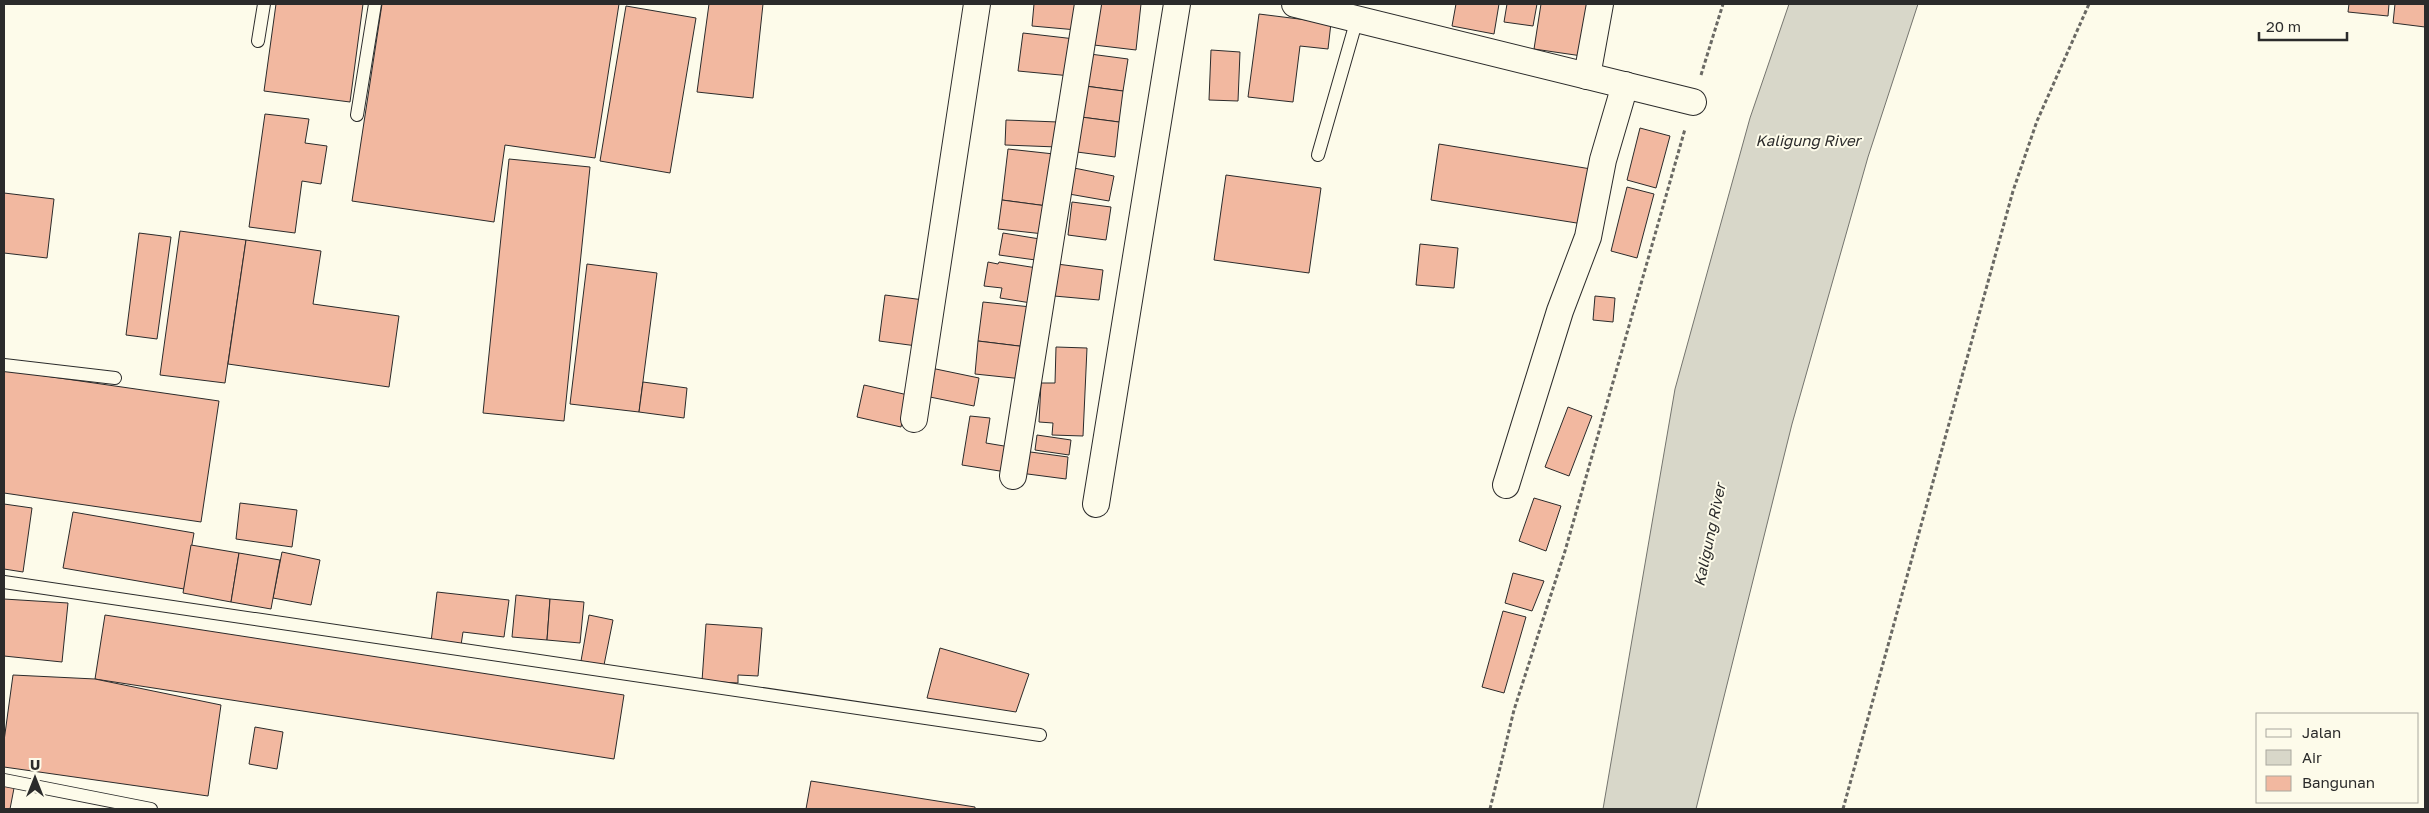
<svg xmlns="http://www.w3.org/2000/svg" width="2429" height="813" font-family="'Golos Text',sans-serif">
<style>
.water{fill:#d8d7c9;stroke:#74746e}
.building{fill:#f2b8a0;stroke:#2b2b2b}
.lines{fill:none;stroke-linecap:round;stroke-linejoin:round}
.service-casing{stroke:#2b2b2b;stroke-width:14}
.minor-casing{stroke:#2b2b2b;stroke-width:28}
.path{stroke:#6a6964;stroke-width:3;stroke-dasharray:4 2.5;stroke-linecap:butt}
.service{stroke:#fdfbea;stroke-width:12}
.minor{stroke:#fdfbea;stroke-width:26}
.labels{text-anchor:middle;stroke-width:4;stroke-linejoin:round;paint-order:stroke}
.water-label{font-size:15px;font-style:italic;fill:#2b2b2b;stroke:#fdfbea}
</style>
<rect width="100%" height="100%" fill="#fdfbea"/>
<polygon class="water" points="1789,4 1918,4 1868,157 1792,424 1696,809 1603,809 1675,389 1750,118"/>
<g class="building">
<polygon points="276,4 363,4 350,102 264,91"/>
<polygon points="382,4 619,4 595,158 505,145 494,222 352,201"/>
<polygon points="709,4 763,4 753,98 697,92"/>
<polygon points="1034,4 1079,4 1077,30 1032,26"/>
<polygon points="1099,4 1141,4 1136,50 1094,45"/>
<polygon points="1456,4 1499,4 1494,34 1452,26"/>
<polygon points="1507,4 1537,4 1533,26 1504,22"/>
<polygon points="1541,4 1590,4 1582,56 1534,49"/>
<polygon points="2349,4 2389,4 2388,16 2348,12"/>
<polygon points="2395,4 2425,4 2425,27 2393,23"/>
<polygon points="626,6 696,18 670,173 600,161"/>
<polygon points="1259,14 1331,23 1328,49 1300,46 1293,102 1248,97"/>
<polygon points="1023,33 1075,39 1071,76 1018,71"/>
<polygon points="1211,50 1240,52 1238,101 1209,100"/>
<polygon points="1090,54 1128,59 1123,91 1085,86"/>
<polygon points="1085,86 1123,91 1119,122 1081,117"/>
<polygon points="265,114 309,119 305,143 327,146 321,184 302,181 295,233 249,227"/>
<polygon points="1081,117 1119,122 1115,157 1077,152"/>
<polygon points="1006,120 1058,122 1057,147 1005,145"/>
<polygon points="1640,128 1670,136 1656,188 1627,180"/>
<polygon points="1439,144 1591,169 1583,224 1431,200"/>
<polygon points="1008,149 1054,154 1047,206 1002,200"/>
<polygon points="509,159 590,167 564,421 483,413"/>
<polygon points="1074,168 1114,176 1109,201 1069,194"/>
<polygon points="1226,175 1321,188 1309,273 1214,260"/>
<polygon points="1627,187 1654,194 1637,258 1611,251"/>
<polygon points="4,193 54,199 47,258 4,253"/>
<polygon points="1002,200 1047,206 1044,234 998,229"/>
<polygon points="1072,202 1111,207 1106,240 1068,235"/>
<polygon points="180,231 246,240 225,383 160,375"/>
<polygon points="139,233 171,237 157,339 126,335"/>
<polygon points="1003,233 1046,240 1043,261 999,255"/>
<polygon points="246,240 321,251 313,304 399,316 389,387 228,364"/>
<polygon points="1420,244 1458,248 1454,288 1416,285"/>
<polygon points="988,262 998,264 999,262 1037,268 1031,303 1000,298 1002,288 984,286"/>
<polygon points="587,264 657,273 639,412 570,404"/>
<polygon points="1057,264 1103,270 1099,300 1054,296"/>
<polygon points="885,295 924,300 917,346 879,341"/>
<polygon points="1595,296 1615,298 1613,322 1593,320"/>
<polygon points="983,302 1031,307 1027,347 978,341"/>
<polygon points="978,341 1027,347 1023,379 975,374"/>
<polygon points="1056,347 1087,348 1083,436 1052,435 1053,423 1039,422 1041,383 1055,383"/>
<polygon points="931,368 979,378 974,406 925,396"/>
<polygon points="4,370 219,401 201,522 4,493"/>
<polygon points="643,382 687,388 684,418 639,412"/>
<polygon points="864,385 908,395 901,427 857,417"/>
<polygon points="1568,407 1592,416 1569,476 1545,467"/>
<polygon points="970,416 990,418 986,443 1010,447 1006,472 962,465"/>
<polygon points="1037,435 1071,440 1069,455 1035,450"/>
<polygon points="1023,451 1068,457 1066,479 1020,473"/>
<polygon points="1534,498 1561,506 1546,551 1519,541"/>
<polygon points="240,503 297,510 292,547 236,539"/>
<polygon points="4,504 32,508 23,572 4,569"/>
<polygon points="73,512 194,533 184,589 63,568"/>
<polygon points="191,545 239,553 231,602 183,593"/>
<polygon points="282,552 320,560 311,605 273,598"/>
<polygon points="239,553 280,560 271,609 231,602"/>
<polygon points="1513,573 1544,581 1532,611 1505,603"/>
<polygon points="437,592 509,600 504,637 463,632 461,645 431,642"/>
<polygon points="516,595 550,599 547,640 512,637"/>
<polygon points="4,599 68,603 62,662 4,656"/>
<polygon points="550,599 584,602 580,643 547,640"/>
<polygon points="1503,611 1526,617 1504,693 1482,687"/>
<polygon points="105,615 624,695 614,759 95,679"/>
<polygon points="589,615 613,620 604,665 581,661"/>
<polygon points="706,624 762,628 758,676 738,675 738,683 702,681"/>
<polygon points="940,648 1029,674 1016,712 927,698"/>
<polygon points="13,675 95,679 221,705 208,796 4,767 4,741"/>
<polygon points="255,727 283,732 277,769 249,764"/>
<polygon points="4,781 15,783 10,809 4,809"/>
<polygon points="811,781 975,807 975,809 806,809"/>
</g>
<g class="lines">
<defs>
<g id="service">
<polyline points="258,41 264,4"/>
<polyline points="357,115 375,4"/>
<polyline points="1318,155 1357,19"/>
<polyline points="4,365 115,378"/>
<polyline points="4,582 1040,735"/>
<polyline points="4,780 151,809"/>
</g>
<g id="minor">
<polyline points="1295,4 1693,102"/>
<polyline points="1587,76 1600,4"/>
<polyline points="914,419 977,4"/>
<polyline points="1013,476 1088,4"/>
<polyline points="1506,485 1560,311 1588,237 1603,160 1625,85"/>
<polyline points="1096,504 1177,4"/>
</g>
</defs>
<use href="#service" class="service-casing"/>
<use href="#minor" class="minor-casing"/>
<g class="path">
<polyline points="1701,75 1723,4"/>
<polyline points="1490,809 1514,710 1565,551 1685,129"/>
<polyline points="1843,809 2013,191 2037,121 2089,4"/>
</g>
<use href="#service" class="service"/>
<use href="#minor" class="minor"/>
</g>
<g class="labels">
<g class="water-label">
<text x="1808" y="146">Kaligung River</text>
<text transform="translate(1710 535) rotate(-78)" y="5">Kaligung River</text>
</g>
</g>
<rect width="2429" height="813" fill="none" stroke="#2b2b2b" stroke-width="10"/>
<rect x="2256" y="713" width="162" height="90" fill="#fdfbea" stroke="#a9a89e"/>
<rect x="2266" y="729" width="25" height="8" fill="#fdfbea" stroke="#a9a89e"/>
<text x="2302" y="738" font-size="15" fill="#2b2b2b">Jalan</text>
<rect x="2266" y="750" width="25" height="15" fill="#d8d7c9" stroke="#a9a89e"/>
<text x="2302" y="763" font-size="15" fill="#2b2b2b">Air</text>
<rect x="2266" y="776" width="25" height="15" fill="#f2b8a0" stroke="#a9a89e"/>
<text x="2302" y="788" font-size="15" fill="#2b2b2b">Bangunan</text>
<g transform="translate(35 778)" stroke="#fdfbea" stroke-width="4" paint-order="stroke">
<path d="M0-4L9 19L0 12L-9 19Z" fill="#2b2b2b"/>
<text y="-8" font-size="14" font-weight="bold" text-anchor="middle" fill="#2b2b2b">U</text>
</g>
<path d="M2259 32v8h88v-8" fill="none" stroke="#2b2b2b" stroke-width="2.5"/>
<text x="2266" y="32" font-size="15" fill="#2b2b2b" stroke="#fdfbea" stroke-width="4" paint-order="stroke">20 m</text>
</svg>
